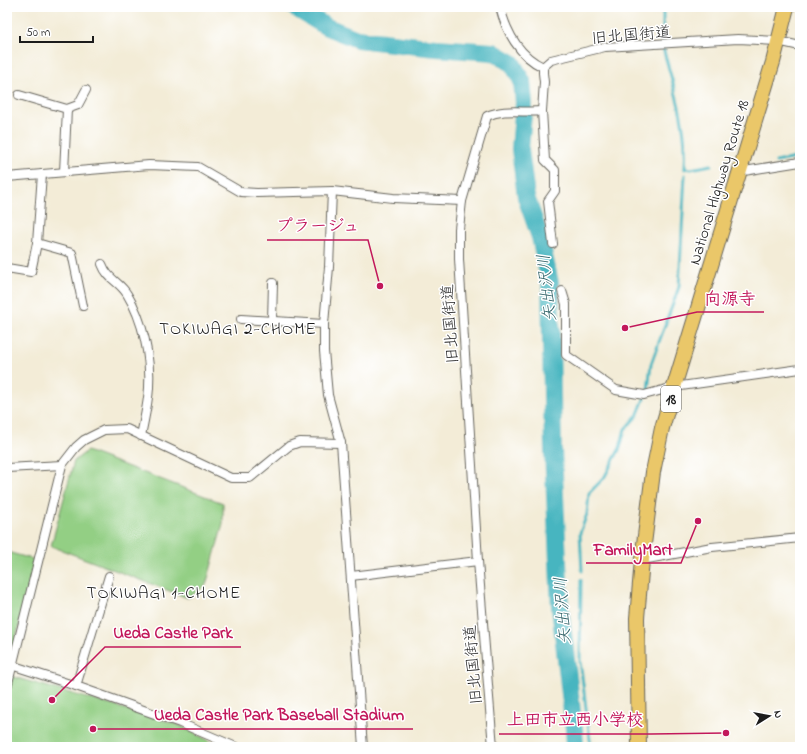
<svg xmlns="http://www.w3.org/2000/svg" width="807" height="754" font-family="'Indie Flower','Klee One',sans-serif">
<style>
.green{fill:#93cf84;stroke:#587650}
.lines{fill:none;stroke-linecap:round;stroke-linejoin:round}
.stream{stroke:#46b5c0;stroke-width:3}
.river{stroke:#46b5c0;stroke-width:18}
.street-casing{stroke:#67655d;stroke-width:10}
.highway-casing{stroke:#67655d;stroke-width:16}
.street{stroke:#fff;stroke-width:8}
.highway{stroke:#eac769;stroke-width:14}
.labels{text-anchor:middle;stroke-width:3;stroke-linejoin:round;paint-order:stroke}
.shield{fill:#fff;stroke:#606060;stroke-width:1}
.shield-label{font-size:15px;font-weight:bold;fill:#1c1c1c}
.street-label{font-size:16px;fill:#1c1c1c;stroke:#fff}
.water-label{font-size:17px;font-style:italic;fill:#2f6166;stroke:#fff}
.neighbourhood-label{font-size:17px;letter-spacing:1px;fill:#1c1c1c;stroke:#fff}
.leader{fill:none;stroke:#c2185b;stroke-width:1.5}
.callout-dot{fill:#c2185b;stroke:#fff;stroke-width:1.5}
.callout-label{font-size:17px;text-anchor:middle;font-weight:bold;fill:#c2185b;stroke:#fff;stroke-width:3;stroke-linejoin:round;paint-order:stroke}
</style>
<rect width="100%" height="100%" fill="#fff"/>
<filter id="ink" filterUnits="userSpaceOnUse"><feTurbulence type="fractalNoise" baseFrequency=".025" numOctaves="2"/><feDisplacementMap in="SourceGraphic" scale="8" xChannelSelector="R" yChannelSelector="G"/><feConvolveMatrix kernelMatrix="1 2 1 2 8 2 1 2 1" color-interpolation-filters="sRGB"/></filter>
<filter id="wash" filterUnits="userSpaceOnUse"><feTurbulence type="fractalNoise" baseFrequency=".012" numOctaves="4" result="noise"/><feDisplacementMap in="SourceGraphic" scale="16" xChannelSelector="R" yChannelSelector="G"/><feGaussianBlur stdDeviation="0.9" result="paint"/><feColorMatrix in="noise" values="0 0 0 0 0 0 0 0 0 0 0 0 0 0 0 0 0 1.4 0 .05"/><feComposite in="paint" operator="in"/></filter>
<g filter="url(#wash)">
<rect width="100%" height="100%" fill="#f3ecd7"/>
<g class="green">
<polygon points="87,451 223,503 223,524 206,585 188,598 51,546 74,461"/>
<polygon points="7,552 36,560 7,673"/>
<polygon points="7,675 177,724 221,747 7,747"/>
</g>
<g class="lines">
<g class="stream">
<polyline points="663,42 663,7"/>
<path d="M 663,48 C 674,88 688,127 685,169"/>
<polyline points="776,162 800,157"/>
<polyline points="685,168 691,169 711,165"/>
<polyline points="648,390 651,364 679,287 685,175"/>
<polyline points="582,571 580,533 587,514 589,493 604,478 620,448 625,429 637,416 644,399"/>
<polyline points="581,580 580,661 591,747"/>
</g>
<polyline class="river" points="294,7 327,27 357,39 436,48 493,52 512,63 522,81 524,103 520,149 526,197 540,237 550,283 553,450 560,607 574,729 575,747"/>
</g>
</g>
<g filter="url(#ink)">
<g class="lines">
<defs>
<g id="street">
<path d="M 500,7 C 506,31 519,56 543,67"/>
<polyline points="19,95 67,109 78,105 86,90"/>
<polyline points="64,172 67,109"/>
<polyline points="738,172 800,162"/>
<polyline points="7,177 149,165 198,167 241,192 257,193 332,191 393,198 462,201"/>
<polyline points="332,191 329,267 324,324 324,351 328,395 341,443 363,747"/>
<polyline points="37,243 72,253 83,306"/>
<polyline points="553,244 548,201 555,191 555,170 545,160 542,111 544,82 543,73 543,67 551,60 605,47 738,39 778,41 800,46"/>
<path d="M 102,264 C 108,280 119,281 127,294 C 143,320 151,357 149,388 C 148,404 144,420 141,436"/>
<polyline points="7,268 31,272 37,243 42,174"/>
<polyline points="562,291 566,304 566,355 616,390 644,395 674,387 800,369"/>
<polyline points="241,319 324,324"/>
<polyline points="272,321 273,283"/>
<polyline points="7,468 62,465"/>
<polyline points="642,560 712,547 800,538"/>
<polyline points="351,576 478,561"/>
<polyline points="8,664 76,686 180,723 236,747"/>
<polyline points="76,686 109,576"/>
<polyline points="7,687 62,465 76,447 84,440 104,430 127,429 231,478 250,478 289,446 300,442 341,443"/>
<path d="M 493,747 L 478,561 L 459,259 L 459,229 L 462,201 L 487,116 C 504,108 524,113 542,111"/>
</g>
<polyline id="highway" points="639,747 637,618 642,560 653,472 662,428 674,387 773,62 787,7"/>
</defs>
<use href="#street" class="street-casing"/>
<use href="#highway" class="highway-casing"/>
<use href="#street" class="street"/>
<use href="#highway" class="highway"/>
</g>
</g>
<g class="labels">
<rect class="shield" x="661" y="386" width="20" height="26" rx="3"/>
<g class="shield-label">
<text x="671" y="404">18</text>
</g>
<g class="street-label">
<text transform="translate(631 34) rotate(-5)" y="6">旧北国街道</text>
<text transform="translate(718 182) rotate(-73)" y="6">National Highway Route 18</text>
<text transform="translate(449 324) rotate(-94)" y="6">旧北国街道</text>
<text transform="translate(472 665) rotate(-95)" y="6">旧北国街道</text>
</g>
<g class="water-label">
<text transform="translate(546 288) rotate(-96)" y="6">矢出沢川</text>
<text transform="translate(562 611) rotate(-94)" y="6">矢出沢川</text>
</g>
<g class="neighbourhood-label">
<text x="238" y="334">TOKIWAGI 2-CHOME</text>
<text x="164" y="598">TOKIWAGI 1-CHOME</text>
</g>
</g>
<path class="leader" d="M380 286L368 240H267M625 328L697 312H764M698 521L681 563H586M52 700L105 647H241M93 729L146 729H413M726 733L651 734H499"/>
<g class="callout-dot">
<circle cx="380" cy="286" r="4"/>
<circle cx="625" cy="328" r="4"/>
<circle cx="698" cy="521" r="4"/>
<circle cx="52" cy="700" r="4"/>
<circle cx="93" cy="729" r="4"/>
<circle cx="726" cy="733" r="4"/>
</g>
<g class="callout-label">
<text x="318" y="231">プラージュ</text>
<text x="730" y="304">向源寺</text>
<text x="633" y="555">FamilyMart</text>
<text x="173" y="638">Ueda Castle Park</text>
<text x="279" y="720">Ueda Castle Park Baseball Stadium</text>
<text x="575" y="725">上田市立西小学校</text>
</g>
<rect width="807" height="754" fill="none" stroke="#fff" stroke-width="24"/>
<g transform="translate(769 716) rotate(79)" stroke="#ffffff" stroke-width="3" paint-order="stroke">
<path d="M0-3L7 15L0 10L-7 15Z" fill="#1c1c1c"/>
<text y="-6" font-size="11" font-weight="bold" text-anchor="middle" fill="#1c1c1c">N</text>
</g>
<path d="M20 36v6h73v-6" fill="none" stroke="#1c1c1c" stroke-width="2"/>
<text x="26" y="36" font-size="12" fill="#1c1c1c" stroke="#ffffff" stroke-width="3" paint-order="stroke">50 m</text>
</svg>
